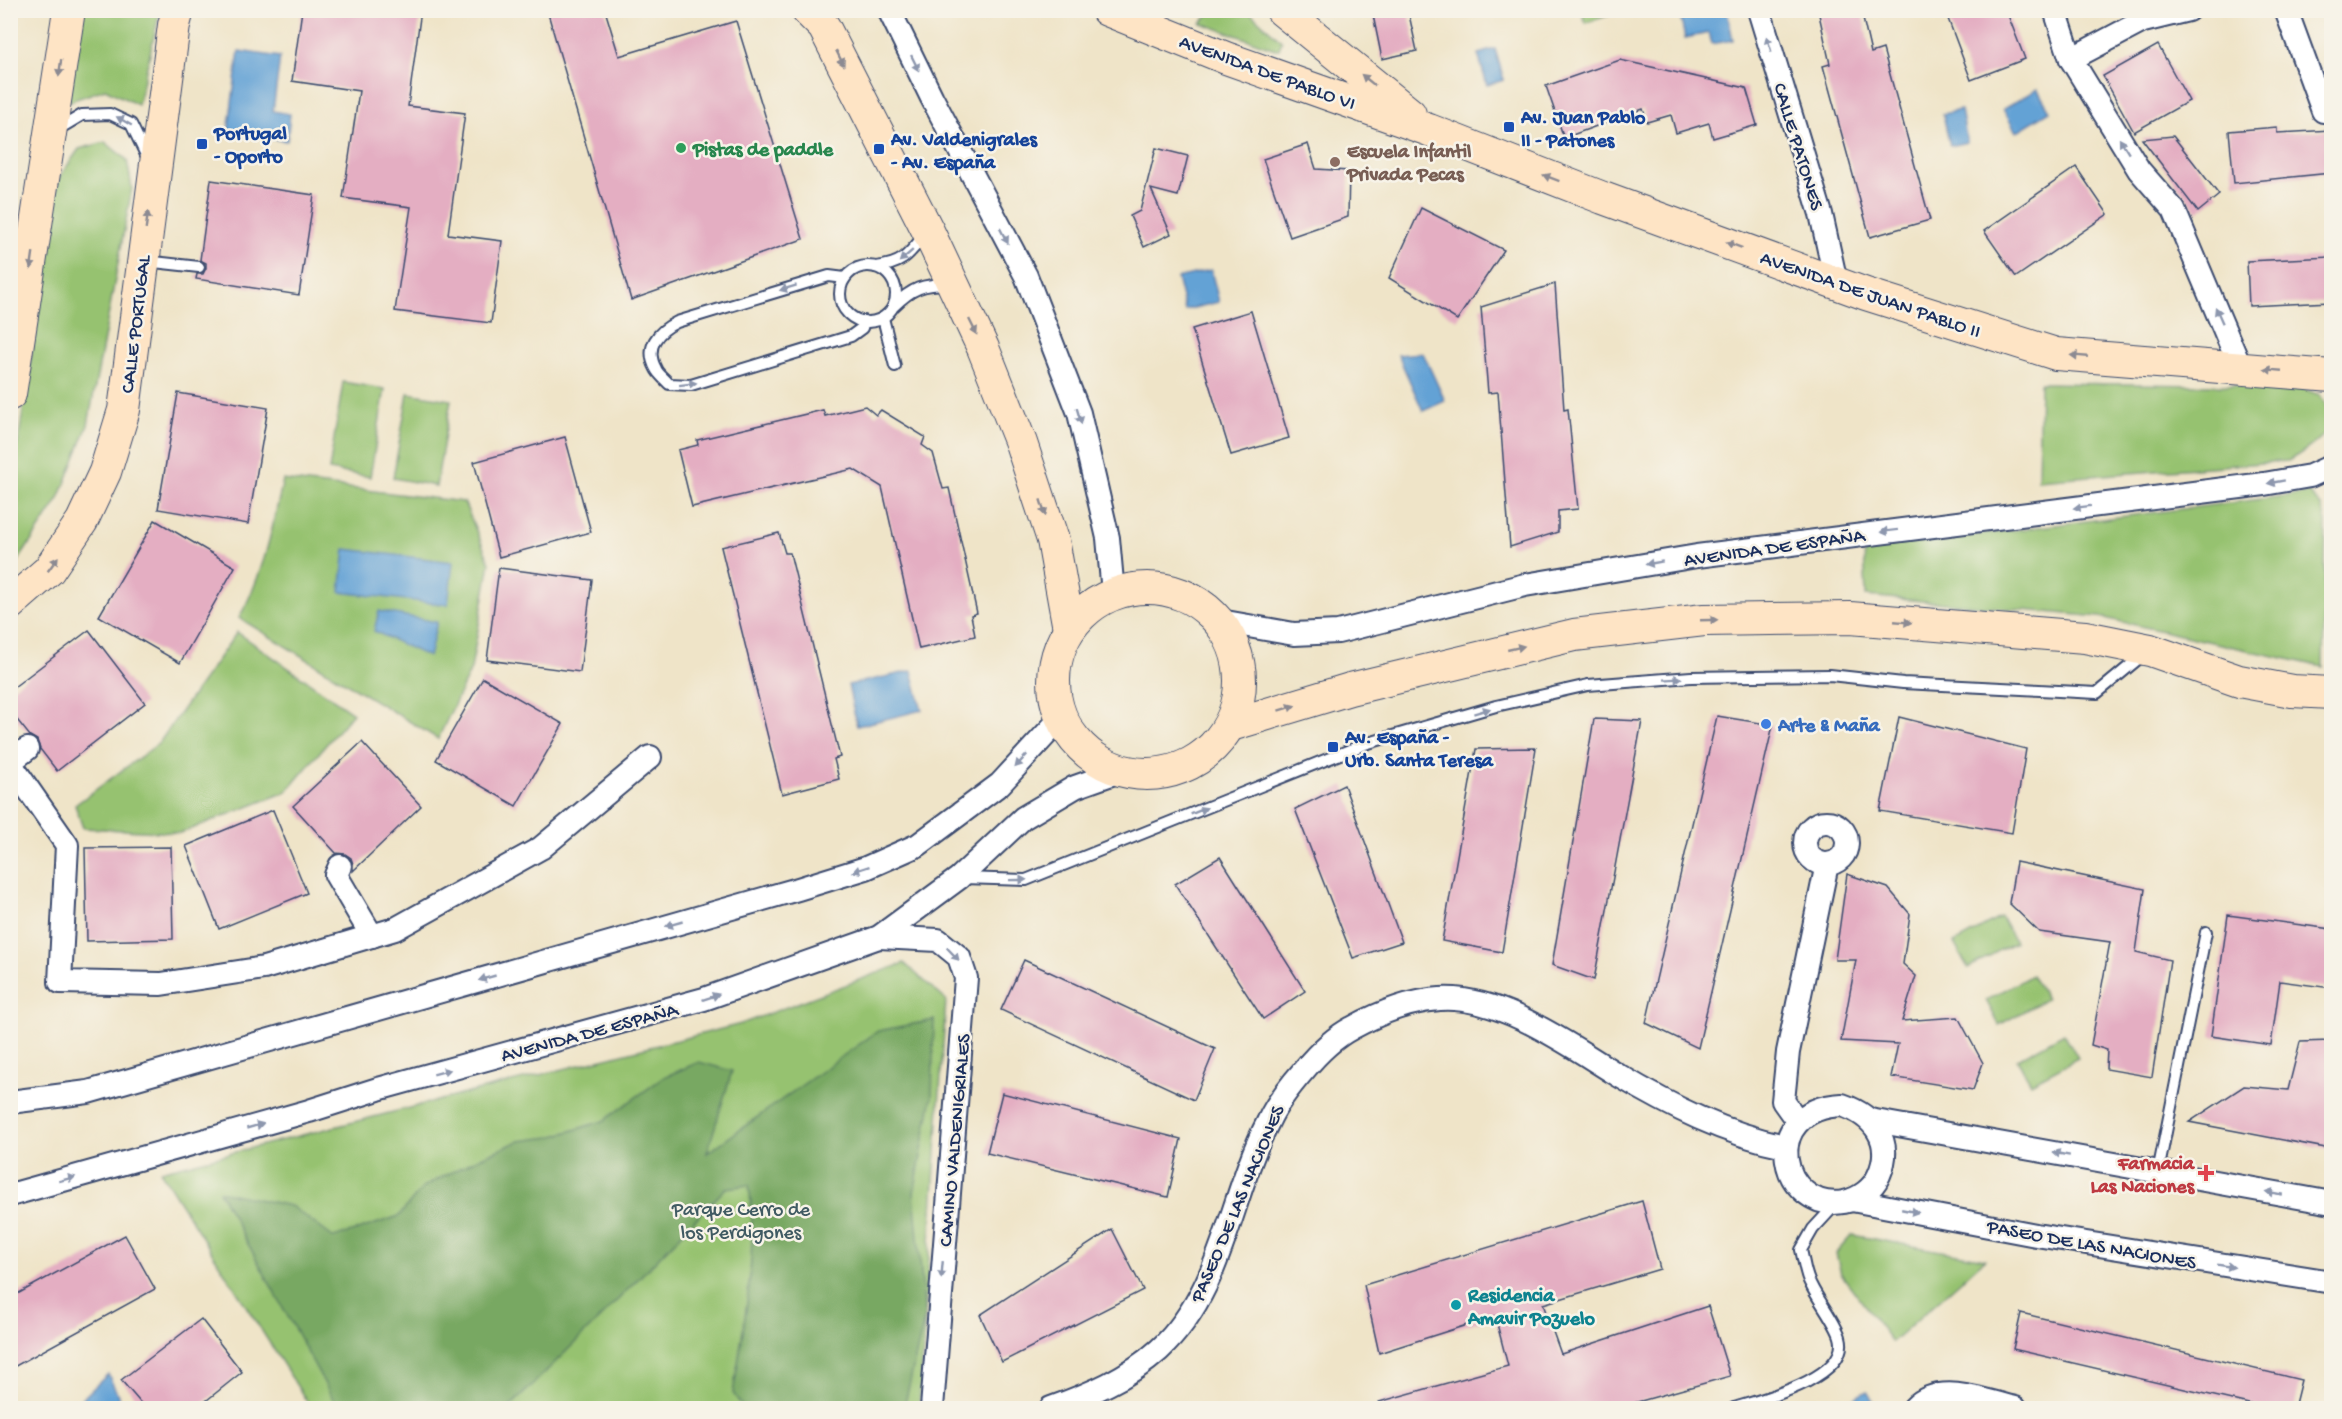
<svg xmlns="http://www.w3.org/2000/svg" width="2342" height="1419" font-family="'Gochi Hand',sans-serif">
<style>
.green{fill:#96c270;stroke:#587867;stroke-width:1.5}
.forest{fill:#78a862;stroke:#4a6c60;stroke-width:1.5}
.water{fill:#63a2d5;stroke:#3f689a;stroke-width:1.5}
.building{fill:#e4aec2}
.lines{fill:none;stroke-linecap:round;stroke-linejoin:round}
.lane-casing{stroke:#3b4a6e;stroke-width:14}
.street-casing{stroke:#3b4a6e;stroke-width:26}
.secondary-casing{stroke:#3b4a6e;stroke-width:34}
.lane{stroke:#fff;stroke-width:10}
.street{stroke:#fff;stroke-width:22}
.secondary{stroke:#fee4c5;stroke-width:32}
.oneway{fill:#8d97ae}
.oneway2{fill:#8c8a92}
.transit-dot{fill:#1a4fb4;stroke:#f7f3e8;stroke-width:2}
.leisure-dot{fill:#2e9e5b;stroke:#f7f3e8;stroke-width:2}
.education-dot{fill:#8d6e63;stroke:#f7f3e8;stroke-width:2}
.shop-dot{fill:#3f7fe0;stroke:#f7f3e8;stroke-width:2}
.health-dot{fill:#e0444e;stroke:#f7f3e8;stroke-width:2}
.culture-dot{fill:#0f9aa8;stroke:#f7f3e8;stroke-width:2}
.labels{text-anchor:middle;stroke-width:5;stroke-linejoin:round;paint-order:stroke}
.street-label{font-size:20px;fill:#1b2f5e;stroke:#f7f3e8}
.transit-label{font-size:20px;font-weight:bold;fill:#164399;stroke:#f7f3e8;text-anchor:start}
.leisure-label{font-size:20px;font-weight:bold;fill:#27864d;stroke:#f7f3e8;text-anchor:start}
.education-label{font-size:20px;font-weight:bold;fill:#785e54;stroke:#f7f3e8;text-anchor:start}
.shop-label{font-size:20px;font-weight:bold;fill:#366cbe;stroke:#f7f3e8;text-anchor:start}
.health-label{font-size:20px;font-weight:bold;fill:#be3a42;stroke:#f7f3e8;text-anchor:end}
.park-label{font-size:20px;fill:#405b63;stroke:#f7f3e8}
.culture-label{font-size:20px;font-weight:bold;fill:#0d838f;stroke:#f7f3e8;text-anchor:start}
</style>
<rect width="100%" height="100%" fill="#f7f3e8"/>
<filter id="ink" filterUnits="userSpaceOnUse"><feTurbulence type="fractalNoise" baseFrequency=".0167" numOctaves="2"/><feDisplacementMap in="SourceGraphic" scale="12" xChannelSelector="R" yChannelSelector="G"/><feConvolveMatrix kernelMatrix="1 2 1 2 8 2 1 2 1" color-interpolation-filters="sRGB"/></filter>
<filter id="wash" filterUnits="userSpaceOnUse"><feTurbulence type="fractalNoise" baseFrequency=".008" numOctaves="4" result="noise"/><feDisplacementMap in="SourceGraphic" scale="24" xChannelSelector="R" yChannelSelector="G"/><feGaussianBlur stdDeviation="1.35" result="paint"/><feColorMatrix in="noise" values="0 0 0 0 0 0 0 0 0 0 0 0 0 0 0 0 0 1.4 0 .05"/><feComposite in="paint" operator="in"/></filter>
<g filter="url(#wash)">
<rect width="100%" height="100%" fill="#efe4c8"/>
<g class="green">
<polygon points="77,11 160,11 138,105 105,89 65,103"/>
<polygon points="1212,11 1248,11 1282,41 1279,49 1275,49 1201,23"/>
<polygon points="1581,11 1581,10 1621,11 1586,23"/>
<polygon points="105,142 127,160 132,188 88,425 59,499 11,572 11,458 18,443 58,179 79,149"/>
<polygon points="343,382 385,389 370,477 329,470"/>
<path d="M 2040,383 L 2296,386 L 2320,395 C 2323,402 2330,410 2331,417 C 2335,433 2300,454 2288,461 L 2038,480 Z"/>
<polygon points="408,393 451,400 436,486 393,478"/>
<path d="M 283,480 L 464,502 L 490,563 L 471,669 L 438,739 L 239,618 C 264,574 272,529 283,480 Z"/>
<polygon points="2309,493 2321,506 2326,522 2323,667 2100,617 1866,596 1864,549"/>
<polygon points="237,632 353,713 286,792 181,833 83,828 75,805 159,743"/>
<polygon points="2001,917 2015,942 1968,968 1954,943"/>
<polygon points="904,963 946,1000 919,1408 311,1408 160,1171 741,1024"/>
<polygon points="2032,975 2046,999 1999,1025 1986,1000"/>
<polygon points="2064,1033 2078,1058 2031,1083 2017,1059"/>
<polygon points="1852,1235 1985,1259 1892,1342 1841,1274 1836,1253"/>
</g>
<path class="forest" d="M 934,1020 L 932,1097 L 914,1193 L 925,1316 L 904,1408 L 743,1408 L 733,1393 C 744,1326 758,1253 749,1185 L 726,1188 L 607,1311 L 509,1408 L 338,1408 L 219,1191 L 291,1206 L 334,1238 L 399,1216 L 423,1187 L 477,1159 L 519,1141 L 551,1137 L 603,1121 L 664,1077 L 699,1062 L 732,1071 L 707,1153 L 878,1031 Z"/>
<g class="water">
<polygon points="1679,11 1727,11 1733,40 1712,44 1709,33 1685,38"/>
<polygon points="1495,49 1504,80 1487,85 1478,54"/>
<polygon points="239,51 280,57 273,111 290,114 287,141 228,133"/>
<polygon points="2037,89 2050,111 2016,132 2003,109"/>
<polygon points="1961,110 1967,142 1950,146 1943,114"/>
<polygon points="1211,270 1219,302 1185,310 1177,278"/>
<polygon points="1423,353 1445,401 1423,411 1398,355"/>
<polygon points="345,549 453,562 448,605 340,592"/>
<polygon points="379,611 437,622 429,657 374,631"/>
<polygon points="912,671 922,710 857,726 848,685"/>
<polygon points="108,1374 124,1408 85,1408 81,1400"/>
<polygon points="1867,1391 1876,1407 1838,1408 1838,1407"/>
</g>
<g id="blocks">
<g class="building">
<polygon points="302,10 421,10 408,106 465,113 448,234 502,241 491,323 395,311 411,207 343,198 359,91 292,81"/>
<polygon points="547,10 605,10 619,56 736,21 803,239 631,300"/>
<polygon points="1372,10 1408,10 1417,51 1382,59"/>
<polygon points="1818,10 1861,10 1871,53 1883,49 1930,220 1870,237 1823,66 1830,64"/>
<polygon points="1963,10 2006,10 2025,59 1971,80 1947,16"/>
<polygon points="2158,45 2189,101 2134,132 2103,76"/>
<polygon points="1620,60 1746,88 1757,125 1713,138 1709,123 1676,133 1671,115 1647,122 1643,109 1564,138 1546,86"/>
<polygon points="2277,127 2277,133 2331,130 2331,173 2234,183 2229,131"/>
<polygon points="2173,136 2219,195 2198,212 2142,139"/>
<polygon points="1308,144 1316,169 1349,171 1348,217 1290,237 1263,159"/>
<polygon points="1156,148 1188,156 1178,196 1151,189 1171,234 1144,247 1130,216 1140,211"/>
<polygon points="2076,167 2108,214 2016,277 1984,231"/>
<polygon points="211,180 314,195 299,295 196,279 197,274 203,274 206,268 206,263 200,260"/>
<polygon points="1421,208 1504,250 1457,320 1389,278"/>
<polygon points="2331,257 2331,302 2249,306 2247,261"/>
<polygon points="1555,284 1564,410 1568,409 1578,509 1558,511 1558,532 1510,547 1498,392 1488,393 1481,307"/>
<polygon points="1251,311 1289,438 1231,455 1192,329"/>
<polygon points="178,393 268,408 248,524 158,509"/>
<polygon points="865,406 876,415 881,410 925,437 922,445 933,453 943,489 949,488 977,613 971,615 975,636 919,649 882,487 853,469 692,507 678,450 698,445 697,440 823,410 825,416"/>
<polygon points="565,437 591,532 499,557 474,462"/>
<polygon points="155,520 235,567 180,663 99,616"/>
<polygon points="779,533 785,553 790,553 840,757 834,759 839,779 782,794 721,547"/>
<polygon points="499,568 592,580 580,672 487,660"/>
<polygon points="89,630 145,703 57,771 40,749 37,740 30,736 10,711 10,690"/>
<polygon points="483,678 563,724 516,806 436,760"/>
<polygon points="1717,716 1773,725 1698,1048 1646,1023"/>
<polygon points="1899,717 2026,749 2012,833 1880,811"/>
<polygon points="1594,719 1642,721 1594,980 1552,965"/>
<polygon points="362,742 421,806 353,871 353,864 351,858 345,854 336,853 293,806"/>
<polygon points="1536,748 1502,952 1442,941 1476,749"/>
<polygon points="1344,785 1402,942 1353,958 1295,809"/>
<polygon points="273,810 307,893 219,929 186,846"/>
<polygon points="171,847 173,939 87,941 85,848"/>
<polygon points="1220,857 1305,991 1263,1019 1175,884"/>
<polygon points="2016,862 2145,889 2136,952 2170,960 2152,1077 2106,1069 2107,1050 2091,1045 2110,942 2039,932 2009,903"/>
<polygon points="1847,874 1888,888 1910,914 1903,964 1916,976 1902,1021 1958,1017 1983,1063 1973,1090 1891,1077 1898,1044 1841,1041 1856,960 1835,960"/>
<polygon points="2228,915 2331,929 2331,988 2280,981 2271,1045 2211,1036"/>
<polygon points="1024,960 1215,1049 1194,1100 1001,1010"/>
<polygon points="2331,1041 2331,1149 2189,1122 2244,1086 2288,1090 2300,1042"/>
<polygon points="1002,1093 1181,1139 1168,1197 987,1153"/>
<polygon points="1642,1201 1660,1269 1543,1304 1561,1354 1708,1306 1730,1376 1616,1408 1380,1408 1379,1402 1508,1366 1495,1316 1379,1353 1364,1285"/>
<polygon points="1112,1229 1143,1290 1002,1362 980,1315"/>
<polygon points="125,1235 155,1289 10,1369 10,1298"/>
<polygon points="2021,1313 2301,1380 2294,1408 2266,1408 2013,1349"/>
<polygon points="201,1319 242,1372 197,1408 145,1408 121,1380"/>
</g>
</g>
</g>
<g filter="url(#ink)">
<use href="#blocks" fill-opacity="0" stroke="#3b4a6e" stroke-width="1.5"/>
<g class="lines">
<defs>
<g id="lane">
<polyline points="57,130 82,115 110,114 131,124 148,159"/>
<polyline points="145,261 199,267"/>
<circle cx="868" cy="294" r="28"/>
<path d="M 876,267 C 904,264 909,254 926,233"/>
<path d="M 845,278 L 829,276 L 677,322 C 658,331 644,347 656,369 C 658,374 665,379 669,384 L 691,385 L 851,336 L 862,328 L 864,321"/>
<path d="M 894,306 C 912,288 923,284 949,284"/>
<polyline points="883,318 895,366"/>
<polyline points="963,878 1026,880 1365,744 1496,706 1588,685 1691,677 1830,675 1903,683 2097,693 2143,655"/>
<polyline points="2158,1172 2206,932"/>
<path d="M 1734,1408 C 1760,1400 1852,1377 1840,1337 C 1836,1323 1818,1300 1811,1285 C 1805,1275 1804,1261 1801,1250 L 1813,1229 L 1837,1203"/>
</g>
<g id="street">
<polyline points="889,10 932,98 1026,276 1079,413 1108,538 1113,593"/>
<polyline points="1759,10 1821,214 1836,282"/>
<polyline points="2055,10 2071,59 2139,170 2174,210 2241,369"/>
<polyline points="2286,10 2323,111 2332,110"/>
<polyline points="2071,59 2143,21 2188,10"/>
<polyline points="1220,621 1294,634 1338,632 1525,585 1697,556 2264,484 2310,476 2332,466"/>
<polyline points="10,762 27,749"/>
<polyline points="10,763 67,845 60,982 161,984 264,968 395,929 541,848 650,757"/>
<circle cx="1826" cy="843" r="21"/>
<polyline points="340,866 336,875 372,936"/>
<polyline points="879,937 938,940 959,957 966,978 932,1408"/>
<polyline points="10,1102 88,1092 798,889 866,868 918,845 1000,784 1061,718"/>
<path d="M 1842,1105 C 1874,1116 1894,1141 1879,1175 C 1873,1189 1859,1199 1844,1202 C 1780,1213 1756,1109 1842,1105 Z"/>
<polyline points="1870,1120 2332,1203"/>
<polyline points="1798,1122 1783,1101 1788,1052 1827,864"/>
<polyline points="10,1195 309,1111 378,1089 704,999 879,937 959,878 1023,818 1075,787 1120,771"/>
<polyline points="1852,1200 2036,1235 2332,1282"/>
<path d="M 1051,1408 C 1090,1394 1128,1378 1159,1350 C 1224,1290 1229,1197 1268,1122 C 1277,1102 1290,1086 1304,1070 C 1318,1053 1333,1038 1352,1028 C 1379,1013 1409,1001 1440,999 C 1500,995 1569,1045 1618,1075 C 1670,1106 1725,1134 1785,1146"/>
<path d="M 1914,1408 C 1939,1381 1985,1401 2015,1408"/>
</g>
<g id="secondary">
<polyline points="807,10 824,27 928,231 983,348 1021,443 1053,540 1069,629"/>
<polyline points="1107,10 1226,58 1429,130 1603,198 1866,294 2056,354 2332,376"/>
<polyline points="1282,10 1410,114"/>
<polyline points="10,394 69,10"/>
<circle cx="1147" cy="681" r="93"/>
<polyline points="10,604 49,570 82,521 105,472 124,410 174,25 178,10"/>
<polyline points="1231,725 1350,689 1574,635 1704,620 1850,618 2085,637 2150,650 2239,681 2292,691 2332,693"/>
</g>
</defs>
<use href="#lane" class="lane-casing"/>
<use href="#street" class="street-casing"/>
<use href="#secondary" class="secondary-casing"/>
<use href="#lane" class="lane"/>
<use href="#street" class="street"/>
<use href="#secondary" class="secondary"/>
</g>
<defs><path id="oneway-solid" d="M-6-.8H1V-3.2L6.5 0L1 3.2V.8H-6Z" transform="scale(1.5)"/></defs>
<g class="oneway">
<use href="#oneway-solid" transform="translate(1769 44) rotate(-107)"/>
<use href="#oneway-solid" transform="translate(915 63) rotate(64)"/>
<use href="#oneway-solid" transform="translate(124 121) rotate(-150)"/>
<use href="#oneway-solid" transform="translate(2124 146) rotate(-122)"/>
<use href="#oneway-solid" transform="translate(1004 236) rotate(62)"/>
<use href="#oneway-solid" transform="translate(906 256) rotate(139)"/>
<use href="#oneway-solid" transform="translate(788 288) rotate(163)"/>
<use href="#oneway-solid" transform="translate(2219 315) rotate(-114)"/>
<use href="#oneway-solid" transform="translate(688 384) rotate(-7)"/>
<use href="#oneway-solid" transform="translate(1079 416) rotate(74)"/>
<use href="#oneway-solid" transform="translate(2276 482) rotate(170)"/>
<use href="#oneway-solid" transform="translate(2082 507) rotate(173)"/>
<use href="#oneway-solid" transform="translate(1889 531) rotate(173)"/>
<use href="#oneway-solid" transform="translate(1654 563) rotate(170)"/>
<use href="#oneway-solid" transform="translate(1673 679) rotate(-4)"/>
<use href="#oneway-solid" transform="translate(1482 711) rotate(-17)"/>
<use href="#oneway-solid" transform="translate(1021 761) rotate(133)"/>
<use href="#oneway-solid" transform="translate(1199 811) rotate(-22)"/>
<use href="#oneway-solid" transform="translate(861 869) rotate(161)"/>
<use href="#oneway-solid" transform="translate(1018 880) rotate(-1)"/>
<use href="#oneway-solid" transform="translate(674 924) rotate(164)"/>
<use href="#oneway-solid" transform="translate(953 954) rotate(46)"/>
<use href="#oneway-solid" transform="translate(487 978) rotate(164)"/>
<use href="#oneway-solid" transform="translate(711 997) rotate(-19)"/>
<use href="#oneway-solid" transform="translate(442 1072) rotate(-15)"/>
<use href="#oneway-solid" transform="translate(255 1126) rotate(-16)"/>
<use href="#oneway-solid" transform="translate(2061 1154) rotate(-170)"/>
<use href="#oneway-solid" transform="translate(67 1179) rotate(-15)"/>
<use href="#oneway-solid" transform="translate(2274 1193) rotate(-170)"/>
<use href="#oneway-solid" transform="translate(1910 1211) rotate(11)"/>
<use href="#oneway-solid" transform="translate(2226 1266) rotate(9)"/>
<use href="#oneway-solid" transform="translate(942 1270) rotate(95)"/>
</g>
<g class="oneway2">
<use href="#oneway-solid" transform="translate(840 58) rotate(63)"/>
<use href="#oneway-solid" transform="translate(60 68) rotate(98)"/>
<use href="#oneway-solid" transform="translate(1368 80) rotate(-141)"/>
<use href="#oneway-solid" transform="translate(1551 178) rotate(-159)"/>
<use href="#oneway-solid" transform="translate(147 220) rotate(-82)"/>
<use href="#oneway-solid" transform="translate(1734 245) rotate(-160)"/>
<use href="#oneway-solid" transform="translate(32 261) rotate(98)"/>
<use href="#oneway-solid" transform="translate(973 327) rotate(64)"/>
<use href="#oneway-solid" transform="translate(2079 356) rotate(-175)"/>
<use href="#oneway-solid" transform="translate(2273 370) rotate(-175)"/>
<use href="#oneway-solid" transform="translate(1043 508) rotate(73)"/>
<use href="#oneway-solid" transform="translate(53 564) rotate(-54)"/>
<use href="#oneway-solid" transform="translate(1709 620) rotate(-2)"/>
<use href="#oneway-solid" transform="translate(1903 622) rotate(5)"/>
<use href="#oneway-solid" transform="translate(1516 648) rotate(-13)"/>
<use href="#oneway-solid" transform="translate(1287 708) rotate(-17)"/>
</g>
</g>
<g class="transit-dot">
<rect x="1503" y="121" width="12" height="12" rx="3"/>
<rect x="196" y="138" width="12" height="12" rx="3"/>
<rect x="873" y="143" width="12" height="12" rx="3"/>
<rect x="1327" y="741" width="12" height="12" rx="3"/>
</g>
<circle class="leisure-dot" cx="681" cy="148" r="6"/>
<circle class="education-dot" cx="1335" cy="162" r="6"/>
<circle class="shop-dot" cx="1766" cy="724" r="6"/>
<path class="health-dot" d="M2203 1164h6v6h6v6h-6v6h-6v-6h-6v-6h6z"/>
<circle class="culture-dot" cx="1456" cy="1305" r="6"/>
<g class="labels">
<g class="street-label">
<text transform="translate(1268 71) rotate(20)" y="7">AVENIDA DE PABLO VI</text>
<text transform="translate(1800 146) rotate(73)" y="7">CALLE PATONES</text>
<text transform="translate(1871 293) rotate(19)" y="7">AVENIDA DE JUAN PABLO II</text>
<text transform="translate(134 324) rotate(-83)" y="7">CALLE PORTUGAL</text>
<text transform="translate(1774 546) rotate(-8)" y="7">AVENIDA DE ESPAÑA</text>
<text transform="translate(589 1031) rotate(-15)" y="7">AVENIDA DE ESPAÑA</text>
<text transform="translate(953 1140) rotate(-85)" y="7">CAMINO VALDENIGRIALES</text>
<text transform="translate(1236 1203) rotate(-67)" y="7">PASEO DE LAS NACIONES</text>
<text transform="translate(2092 1243) rotate(10)" y="7">PASEO DE LAS NACIONES</text>
</g>
<g class="transit-label">
<text x="1521" y="123">Av. Juan Pablo<tspan x="1521" dy="23">II - Patones</tspan></text>
<text x="214" y="139">Portugal<tspan x="214" dy="23">- Oporto</tspan></text>
<text x="891" y="145">Av. Valdenigrales<tspan x="891" dy="23">- Av. España</tspan></text>
<text x="1345" y="743">Av. España -<tspan x="1345" dy="23">Urb. Santa Teresa</tspan></text>
</g>
<g class="leisure-label">
<text x="693" y="155">Pistas de paddle</text>
</g>
<g class="education-label">
<text x="1347" y="157">Escuela Infantil<tspan x="1347" dy="23">Privada Pecas</tspan></text>
</g>
<g class="shop-label">
<text x="1778" y="731">Arte &amp; Maña</text>
</g>
<g class="health-label">
<text x="2194" y="1169">Farmacia<tspan x="2194" dy="23">Las Naciones</tspan></text>
</g>
<g class="park-label">
<text x="741" y="1215">Parque Cerro de<tspan x="741" dy="23">los Perdigones</tspan></text>
</g>
<g class="culture-label">
<text x="1468" y="1301">Residencia<tspan x="1468" dy="23">Amavir Pozuelo</tspan></text>
</g>
</g>
<rect width="2342" height="1419" fill="none" stroke="#f7f3e8" stroke-width="36"/>
</svg>
